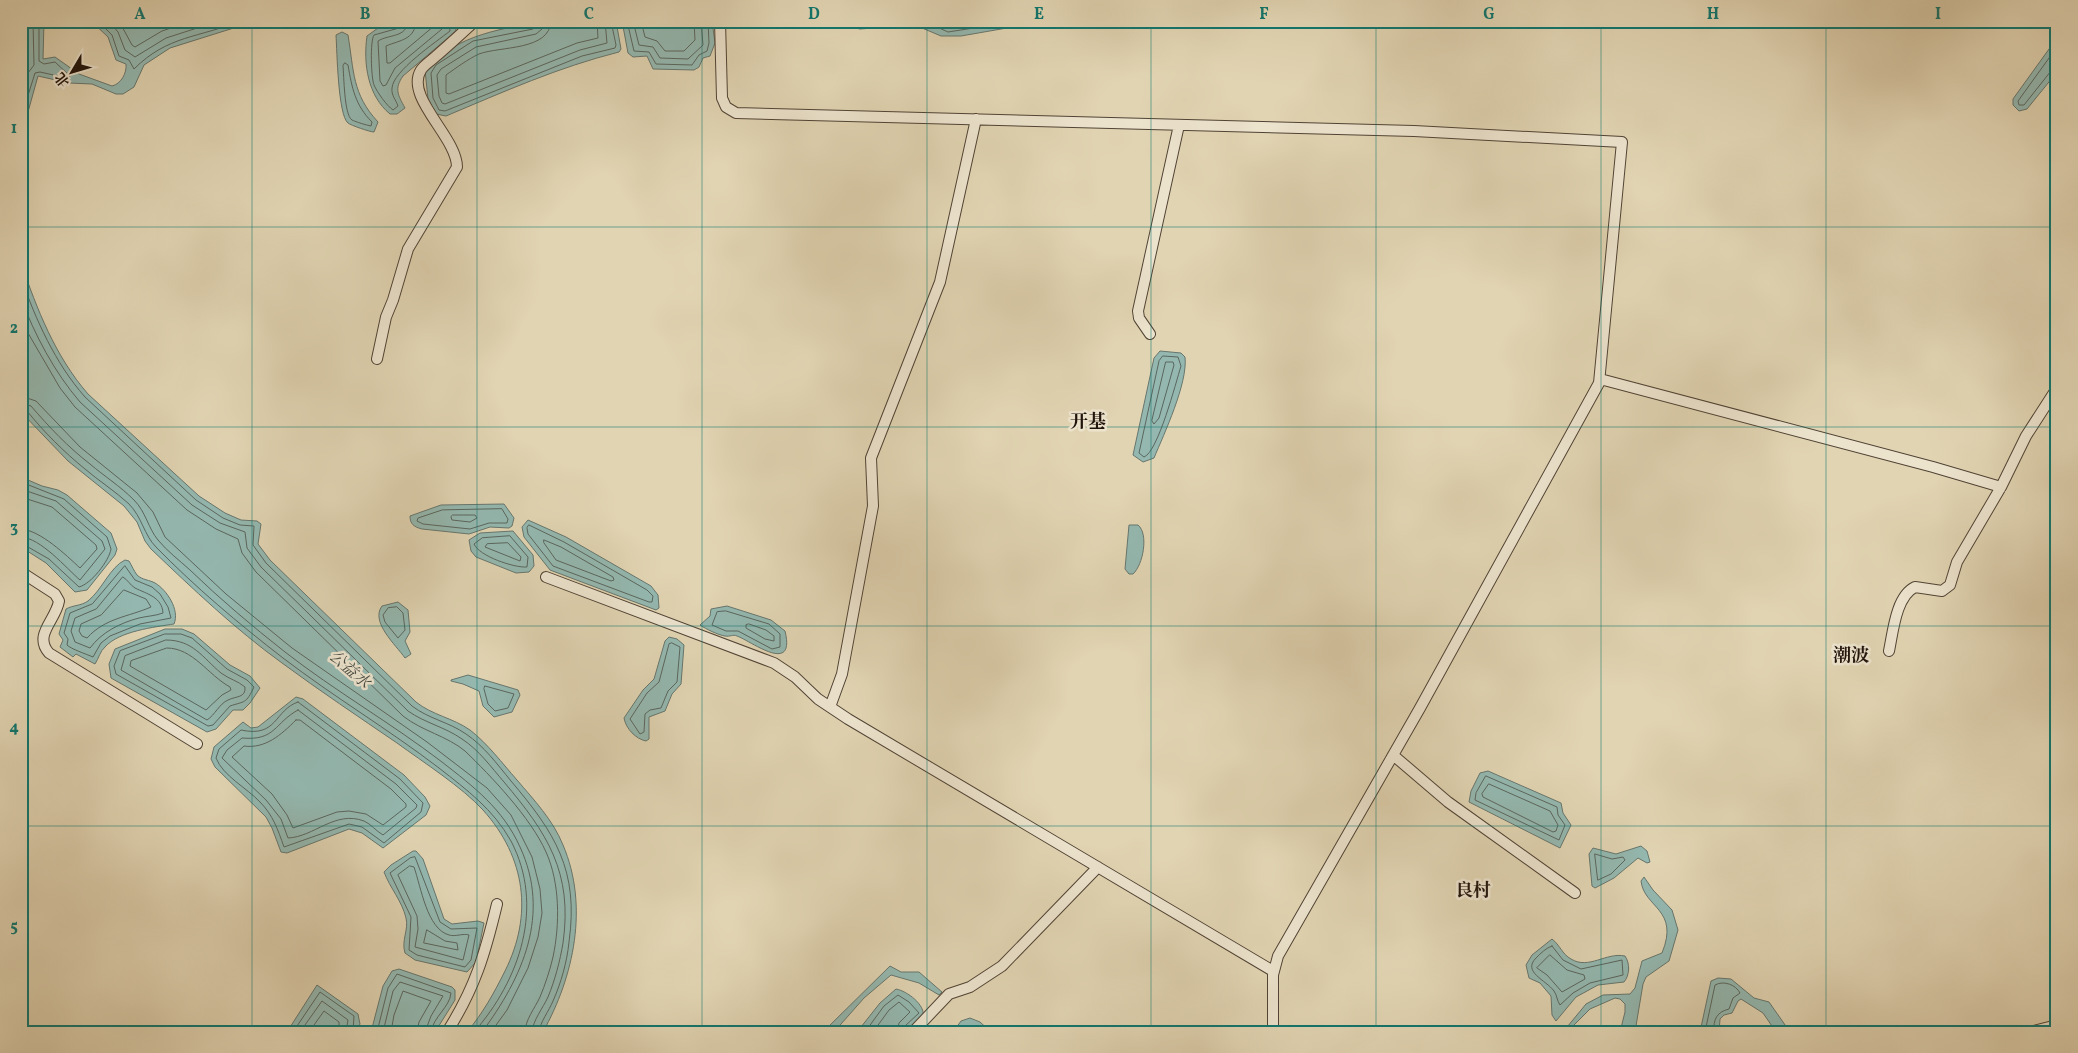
<svg xmlns="http://www.w3.org/2000/svg" width="2078" height="1053" font-family="Vollkorn,'Noto Serif SC',serif">
  <rect width="100%" height="100%" fill="#e1d4b2"/>
  <filter id="stains"><feTurbulence type="fractalNoise" baseFrequency=".004" numOctaves="4"/><feColorMatrix values="0 0 0 0 .2 0 0 0 0 .09 0 0 0 0 .02 0 0 0 .5 -.17"/></filter>
  <radialGradient id="worn" r=".72"><stop offset=".6" stop-color="#630" stop-opacity="0"/><stop offset="1" stop-color="#630" stop-opacity=".3"/></radialGradient>
  <path fill="#94b8b0" stroke="#66766e" d="M 21,21 L 44,21 L 43,59 L 55,57 L 79,74 L 112,86 C 121,84 127,73 126,64 L 116,60 L 108,37 L 91,21 L 256,21 L 170,48 L 144,65 L 134,87 L 123,94 L 116,94 L 92,84 L 69,83 L 38,76 L 21,137 Z
    M 407,21 L 450,21 L 455,24 L 456,31 L 403,76 C 394,89 398,95 405,108 L 397,114 L 390,114 C 368,96 363,64 367,36 L 378,28 Z
    M 549,21 L 616,21 L 621,49 L 619,52 C 559,67 503,92 446,116 L 436,114 L 428,99 L 425,70 C 457,34 503,28 549,21 Z
    M 622,21 L 712,21 L 715,43 L 710,56 L 703,58 L 699,67 L 694,70 L 653,69 L 647,56 L 633,57 L 628,53 Z
    M 840,21 L 1047,21 L 961,36 L 941,36 L 915,25 L 860,29 L 851,27 Z
    M 342,32 L 348,35 C 354,71 352,94 378,122 L 374,132 C 370,132 350,125 348,123 C 338,115 337,51 336,35 Z
    M 2057,38 L 2057,72 L 2027,109 L 2019,111 L 2013,105 L 2013,99 Z
    M 21,263 C 37,309 55,356 88,394 L 199,496 L 225,513 L 241,520 L 257,521 L 261,524 L 258,544 L 270,560 L 416,702 C 432,715 453,718 470,730 C 488,744 502,763 517,780 C 534,800 553,820 563,845 C 589,906 574,976 543,1032 L 467,1032 C 483,1013 494,993 505,971 C 533,915 526,858 483,810 C 462,787 423,762 397,743 C 359,717 320,691 282,663 C 235,629 193,589 151,549 L 145,541 L 137,522 L 124,506 L 68,461 L 21,412 Z
    M 1160,351 L 1181,353 L 1185,357 C 1188,383 1164,434 1154,458 L 1143,462 L 1133,455 L 1154,358 Z
    M 21,477 L 42,486 L 58,490 L 67,495 L 111,533 L 117,549 L 115,555 L 87,590 L 75,592 L 46,563 L 21,547 Z
    M 504,504 L 514,518 L 512,526 L 509,528 L 490,527 L 469,534 L 422,529 C 414,527 410,524 410,516 L 441,505 Z
    M 528,520 L 566,537 L 651,586 L 658,595 L 659,608 L 656,610 L 550,570 L 524,537 L 522,527 Z
    M 1129,525 L 1138,525 C 1149,534 1143,565 1133,574 L 1129,574 L 1125,569 Z
    M 513,531 L 533,555 L 534,566 L 529,572 L 516,573 L 476,557 L 471,551 L 469,540 L 480,533 Z
    M 125,560 L 129,561 C 132,566 134,571 137,575 C 142,580 150,580 155,583 C 167,590 180,610 174,624 C 155,627 119,631 105,647 C 100,651 99,658 95,664 L 76,654 L 73,657 L 60,647 L 63,640 L 59,634 L 66,609 C 73,605 81,606 88,601 C 102,590 110,567 125,560 Z
    M 398,602 L 408,610 L 410,632 L 405,641 L 411,654 L 405,658 C 396,645 370,622 382,606 Z
    M 727,606 L 771,620 L 785,631 C 796,676 751,641 737,636 C 733,634 730,637 725,636 C 718,635 706,629 700,625 L 710,616 L 711,609 Z
    M 165,629 L 182,629 L 194,634 L 230,665 L 250,676 L 260,688 L 250,703 L 243,710 L 233,710 L 216,729 L 207,732 L 111,678 L 109,664 L 115,649 Z
    M 669,637 L 677,639 L 684,645 L 681,684 L 672,694 L 665,711 L 649,717 L 649,739 L 646,741 C 636,739 626,729 624,718 L 643,690 L 654,679 L 665,641 Z
    M 468,675 L 518,690 L 520,695 L 512,712 L 494,717 L 483,706 L 479,691 L 463,684 L 451,681 L 451,680 Z
    M 296,697 L 303,699 L 404,775 L 425,797 L 430,806 L 426,815 L 383,848 L 362,833 L 349,829 L 287,853 L 281,852 L 272,828 L 266,817 L 215,767 L 211,759 L 214,747 L 243,722 L 251,728 L 258,727 Z
    M 1488,771 L 1561,803 L 1563,813 L 1571,825 L 1560,848 L 1469,802 L 1471,791 L 1480,773 Z
    M 1641,846 L 1647,851 L 1650,862 L 1647,863 L 1638,858 L 1614,878 L 1595,888 L 1592,886 L 1589,854 L 1593,848 L 1616,854 Z
    M 413,851 L 416,851 L 423,859 L 444,919 L 452,924 L 478,921 L 484,923 L 476,962 L 467,972 L 415,960 L 405,953 C 401,940 409,930 406,918 C 402,901 390,888 384,872 L 391,865 Z
    M 1644,877 L 1653,890 L 1672,910 L 1678,930 L 1669,961 L 1646,977 L 1643,984 L 1635,1032 L 1620,1032 L 1625,1012 L 1625,1004 L 1620,999 L 1615,998 L 1590,1009 L 1567,1032 L 1563,1032 L 1586,1004 L 1603,995 L 1630,994 L 1635,988 L 1642,961 L 1662,953 C 1680,909 1644,908 1641,881 Z
    M 1552,939 C 1560,945 1562,954 1571,959 C 1589,970 1606,952 1625,956 C 1630,963 1630,975 1624,982 L 1598,985 L 1576,997 L 1556,1021 L 1552,1015 L 1551,996 L 1540,983 L 1529,978 L 1526,965 L 1532,955 Z
    M 890,966 L 901,972 L 919,972 L 942,992 L 939,995 L 919,983 L 891,975 L 864,998 L 834,1032 L 823,1032 Z
    M 399,969 L 452,987 L 455,990 L 455,1000 L 435,1032 L 371,1032 L 383,986 L 392,971 Z
    M 1718,978 L 1731,979 L 1754,998 L 1769,1002 L 1790,1032 L 1776,1032 L 1763,1013 L 1741,999 L 1738,1001 L 1732,1013 L 1724,1015 L 1720,1019 L 1719,1032 L 1700,1032 L 1711,981 Z
    M 317,985 L 358,1014 L 360,1024 L 356,1032 L 287,1032 Z
    M 896,989 C 907,991 926,1005 923,1017 L 906,1032 L 857,1032 L 880,1003 Z
    M 970,1018 L 980,1022 L 991,1032 L 953,1032 L 961,1021 Z"/>
  <g fill="none" stroke-linecap="round" stroke-linejoin="round">
    <path stroke="#5a665e" stroke-width="1" d="M 98,21 L 112,35 L 119,56 L 129,60 L 134,69 C 168,35 199,38 240,21
      M 109,21 L 118,32 L 125,50 L 135,57 L 166,38 L 219,21
      M 119,21 L 132,45 L 135,47 L 162,31 L 192,21
      M 402,21 L 399,28 L 374,35 C 370,41 371,77 374,85 C 377,92 387,106 393,110 L 398,106 C 396,100 391,95 392,88 C 393,71 436,42 450,31 L 449,21
      M 408,21 C 407,38 389,34 378,41 L 380,81 L 383,86 L 386,85 L 395,68 L 442,29 L 442,21
      M 416,21 C 415,40 400,40 386,46 L 387,63 L 390,63 L 434,26 L 435,21
      M 537,21 L 533,29 L 473,41 L 436,65 L 431,73 L 433,98 L 439,110 L 445,111 L 582,56 L 615,48 L 616,45 L 611,21
      M 543,21 L 542,29 L 536,34 L 476,47 L 441,69 L 437,75 L 439,96 L 442,103 L 445,104 L 580,50 L 607,43 L 605,21
      M 551,21 C 550,51 500,46 479,54 C 468,59 456,68 446,75 L 446,93 L 449,94 L 577,43 L 598,38 L 597,21
      M 627,21 L 634,51 L 649,52 L 656,64 L 692,65 L 699,55 L 707,51 L 709,43 L 708,21
      M 633,21 L 639,45 L 653,47 L 660,58 L 688,59 L 703,45 L 701,21
      M 641,21 L 645,37 L 657,41 L 665,51 L 684,51 L 695,40 L 694,21
      M 849,21 L 861,24 L 900,21
      M 924,21 L 948,32 L 1018,21
      M 2057,47 L 2018,101 L 2019,105 L 2024,105 L 2051,71 L 2057,70
      M 345,63 L 348,65 C 352,88 355,105 372,122 L 371,126 C 366,125 356,122 352,120 C 344,115 344,75 343,66 Z
      M 21,95 L 28,73 L 34,65 L 33,21
      M 21,118 L 35,73 L 40,72 L 67,78 L 70,76 L 55,62 L 44,64 L 39,61 L 39,21
      M 21,278 C 36,320 55,363 85,397 L 196,500 L 223,518 L 240,525 L 254,526 L 253,545 L 266,563 L 412,706 C 429,719 449,722 466,734 C 484,746 497,764 511,781 C 555,833 579,870 569,942 C 567,962 561,983 553,1001 C 549,1011 540,1022 539,1032
      M 21,298 C 34,334 55,373 80,402 L 192,505 L 220,523 L 245,532 L 247,548 L 261,567 L 408,711 C 425,723 445,727 462,739 C 479,750 491,767 504,782 C 547,833 573,872 563,943 C 560,961 555,980 548,997 C 543,1008 533,1020 532,1032
      M 21,321 L 60,388 L 75,407 L 187,510 L 216,529 L 238,539 L 242,553 L 256,572 L 403,716 C 422,731 447,736 465,751 C 491,776 531,818 546,852 C 560,883 560,924 553,957 C 550,970 545,985 540,997 C 535,1008 525,1020 525,1032
      M 1163,356 L 1178,357 L 1181,366 C 1176,382 1158,452 1144,457 L 1139,453 L 1159,361 Z
      M 1166,362 L 1173,362 L 1174,365 L 1159,418 L 1154,424 L 1152,421 Z
      M 21,396 L 36,401 L 80,447 L 137,493 L 153,512 L 165,537 L 226,594 L 292,648 L 427,742 L 487,788 L 511,815 L 532,857 L 540,889 L 542,913 L 538,937 L 528,968 L 507,1010 L 491,1032
      M 21,403 L 31,406 C 49,427 68,447 90,464 C 104,476 120,486 134,500 C 146,512 148,528 158,540 C 167,551 179,560 190,570 C 220,599 252,626 285,652 C 335,691 391,723 442,762 C 474,787 503,809 520,847 C 551,914 523,977 482,1032
      M 21,410 L 27,411 C 44,432 64,452 85,469 C 99,481 115,491 129,504 C 142,517 144,535 156,547 C 195,587 239,624 283,658 C 334,697 388,729 439,768 C 467,790 493,809 511,841 C 545,906 520,980 474,1032
      M 21,482 L 64,499 L 107,537 L 111,549 C 109,561 91,584 79,587 L 49,559 L 21,543
      M 21,489 L 56,501 L 102,541 L 105,549 L 80,580 C 66,568 41,538 21,537
      M 21,497 L 52,507 L 96,545 L 97,549 L 80,568 C 66,555 40,530 21,529
      M 502,509 L 508,519 L 507,523 L 489,523 L 470,529 L 423,524 L 417,521 L 418,518 L 442,510 Z
      M 453,515 L 475,515 L 477,518 L 470,522 L 452,520 L 451,517 Z
      M 529,525 L 564,542 L 647,590 L 653,596 L 652,602 L 649,602 L 553,566 L 528,534 L 527,528 Z
      M 510,536 L 528,557 L 527,567 C 514,568 479,556 474,544 L 482,538 Z
      M 544,540 L 561,547 L 613,577 L 614,580 L 611,581 L 556,560 L 544,543 Z
      M 508,543 L 521,557 L 520,561 L 485,547 L 487,544 Z
      M 125,566 L 135,580 L 152,587 L 160,594 L 168,607 L 171,618 L 140,624 L 110,636 L 101,643 L 93,657 C 86,654 71,649 67,645 L 68,639 L 64,633 L 70,613 L 92,604 Z
      M 123,577 C 128,580 130,585 135,588 C 147,594 162,597 163,613 C 155,616 147,616 139,618 C 120,623 102,632 90,648 L 75,642 L 71,631 L 75,618 L 96,609 Z
      M 124,590 L 146,599 L 151,607 C 128,617 105,618 87,638 L 82,636 L 79,631 L 81,624 L 101,615 Z
      M 397,607 L 403,613 L 405,630 L 398,638 L 385,622 L 383,615 L 388,608 Z
      M 726,611 L 769,624 L 780,634 L 780,647 L 772,649 L 738,631 L 726,631 L 712,625 L 717,612 Z
      M 749,624 L 766,630 L 774,636 L 774,641 L 765,639 L 746,628 L 746,625 Z
      M 165,634 L 181,634 L 192,638 L 227,669 L 247,680 L 254,687 C 246,704 245,701 230,706 L 213,725 L 208,726 L 116,674 L 114,666 L 120,651 Z
      M 166,640 C 193,640 202,657 221,673 C 229,679 238,681 245,687 C 246,698 236,696 228,700 C 219,704 215,715 207,720 L 121,670 L 125,656 Z
      M 672,643 L 680,647 L 677,682 L 668,691 L 661,708 L 650,710 L 645,714 L 644,732 L 640,734 L 630,719 L 647,693 L 659,682 L 669,644 Z
      M 167,648 C 193,648 208,675 230,687 L 231,690 L 222,695 L 206,710 L 130,666 L 131,661 Z
      M 485,686 L 514,694 L 508,708 L 495,711 L 488,704 L 484,689 Z
      M 298,702 L 400,779 L 423,803 L 421,812 L 384,843 L 362,827 L 349,824 L 284,847 C 278,830 273,815 260,802 C 247,788 223,776 216,758 L 219,749 L 241,730 C 278,738 274,710 298,702 Z
      M 298,710 L 396,784 L 417,805 L 416,808 L 383,835 C 376,831 371,824 364,821 C 335,810 314,837 288,838 L 281,819 L 266,800 L 222,758 L 227,750 L 242,738 C 276,741 274,723 298,710 Z
      M 296,720 L 300,720 L 391,789 L 406,804 L 406,807 L 383,825 L 366,814 L 349,811 L 337,812 L 293,828 L 287,815 L 272,794 L 232,757 L 244,746 C 265,749 281,735 296,720 Z
      M 1486,776 L 1557,807 L 1558,815 L 1565,825 L 1559,840 L 1475,800 L 1476,793 Z
      M 1489,784 L 1550,811 L 1558,825 L 1556,831 L 1553,832 L 1483,797 L 1482,794 Z
      M 1595,854 L 1612,859 L 1623,857 L 1625,860 L 1611,874 L 1598,880 Z
      M 415,857 L 440,922 L 451,929 L 477,928 L 471,960 L 465,967 L 417,955 L 409,950 L 411,917 L 390,873 L 410,858 Z
      M 410,866 L 414,867 C 421,887 427,929 449,935 C 456,937 463,933 469,935 L 463,960 L 415,947 L 418,929 L 417,916 L 398,875 Z
      M 427,930 L 445,941 L 457,943 L 458,950 L 424,943 Z
      M 1552,946 L 1563,960 L 1581,969 L 1622,960 L 1623,975 L 1590,983 L 1573,993 L 1560,1005 C 1557,1001 1557,995 1554,991 C 1546,980 1522,972 1536,958 C 1541,953 1546,948 1552,946 Z
      M 1550,955 L 1567,970 L 1584,975 L 1585,979 L 1562,992 L 1547,975 L 1537,968 Z
      M 293,1032 L 320,992 L 354,1016 L 353,1032
      M 300,1032 L 322,1001 L 348,1020 L 346,1032
      M 309,1032 L 324,1011 L 339,1022 L 339,1032
      M 377,1032 L 388,988 L 397,974 L 451,993 C 450,1007 433,1017 431,1032
      M 383,1032 L 393,991 L 400,982 L 443,996 L 431,1016 L 425,1032
      M 391,1032 L 394,1015 L 403,991 L 431,1001 L 419,1022 L 417,1032
      M 865,1032 L 884,1006 L 898,995 L 909,1002 L 919,1013 L 905,1026 L 903,1032
      M 873,1032 L 889,1010 L 899,1002 L 910,1012 L 899,1023 L 897,1032
      M 1705,1032 L 1715,985 C 1724,980 1736,985 1740,993 L 1733,998 L 1729,1009 C 1717,1012 1713,1019 1714,1032"/>
    <g stroke="#504335" stroke-width="12">
      <path id="street" d="M 720,21 L 722,98 L 726,107 L 736,113 L 1414,131 L 1622,142 L 1599,383 L 1420,708 L 1278,956 L 1273,975 L 1273,1032
        M 1150,334 L 1139,318 L 1138,311 L 1179,125
        M 377,359 L 386,317 L 393,300 L 408,249 L 457,167 C 457,137 404,97 421,70 C 424,65 431,61 435,57 C 449,45 462,33 475,21
        M 1600,379 L 1933,467 L 2001,487
        M 21,572 L 55,594 L 59,601 C 56,620 33,635 49,653 L 197,744
        M 546,577 L 774,663 L 795,677 L 818,699 L 848,719 L 1273,971
        M 1889,651 C 1893,632 1896,596 1915,587 L 1942,591 L 1950,585 L 1957,562 L 2001,487 L 2026,436 L 2057,388
        M 830,707 L 842,674 L 873,506 L 871,458 L 940,282 L 976,119
        M 1393,755 L 1448,802 L 1575,893
        M 447,1032 C 475,988 485,954 497,904
        M 913,1032 L 949,994 L 970,987 L 1002,966 L 1098,867
        M 2030,1032 L 2057,1025"/>
    </g>
    <use href="#street" stroke="#ece3cd" stroke-width="10"/>
  </g>
  <path fill="none" stroke="#0f766e" stroke-width="1" stroke-opacity="0.55" d="M 252,21 L 252,1032M 477,21 L 477,1032M 702,21 L 702,1032M 927,21 L 927,1032M 1151,21 L 1151,1032M 1376,21 L 1376,1032M 1601,21 L 1601,1032M 1826,21 L 1826,1032M 21,227 L 2057,227M 21,427 L 2057,427M 21,626 L 2057,626M 21,826 L 2057,826"/>
  <g text-anchor="middle" dominant-baseline="central" stroke-width="5" stroke-linejoin="round" paint-order="stroke">
    <g font-size="16" font-style="italic" fill="#494d45" stroke="#ece3cd">
      <text transform="translate(349 670) rotate(41)">公益水</text>
    </g>
    <g font-size="18" font-weight="bold" fill="#20130b" stroke="#ece3cd">
      <text x="1088" y="422">开基</text>
      <text x="1851" y="656">潮波</text>
      <text x="1473" y="891">良村</text>
    </g>
  </g>
  <rect width="2078" height="1053" fill="none" stroke="#e1d4b2" stroke-width="55"/>
  <g transform="translate(72 72) rotate(232)" stroke="#ece3cd" stroke-width="4" paint-order="stroke">
  <path d="M0-4L9 19L0 12L-9 19Z" fill="#20130b"/>
  <text y="-8" font-size="14" font-weight="bold" text-anchor="middle" fill="#20130b">北</text>
  </g>
  <rect x="28" y="28" width="2022" height="998" fill="none" stroke="#0f766e" stroke-width="2"/>
  <g font-size="16" text-anchor="middle" font-weight="bold" fill="#0f766e">
    <text x="140" y="19">A</text>
    <text x="365" y="19">B</text>
    <text x="589" y="19">C</text>
    <text x="814" y="19">D</text>
    <text x="1039" y="19">E</text>
    <text x="1264" y="19">F</text>
    <text x="1489" y="19">G</text>
    <text x="1713" y="19">H</text>
    <text x="1938" y="19">I</text>
    <text x="14" y="133">1</text>
    <text x="14" y="333">2</text>
    <text x="14" y="532">3</text>
    <text x="14" y="732">4</text>
    <text x="14" y="931">5</text>
  </g>
  <rect width="100%" height="100%" filter="url(#stains)"/>
  <rect width="100%" height="100%" fill="url(#worn)"/>
</svg>
